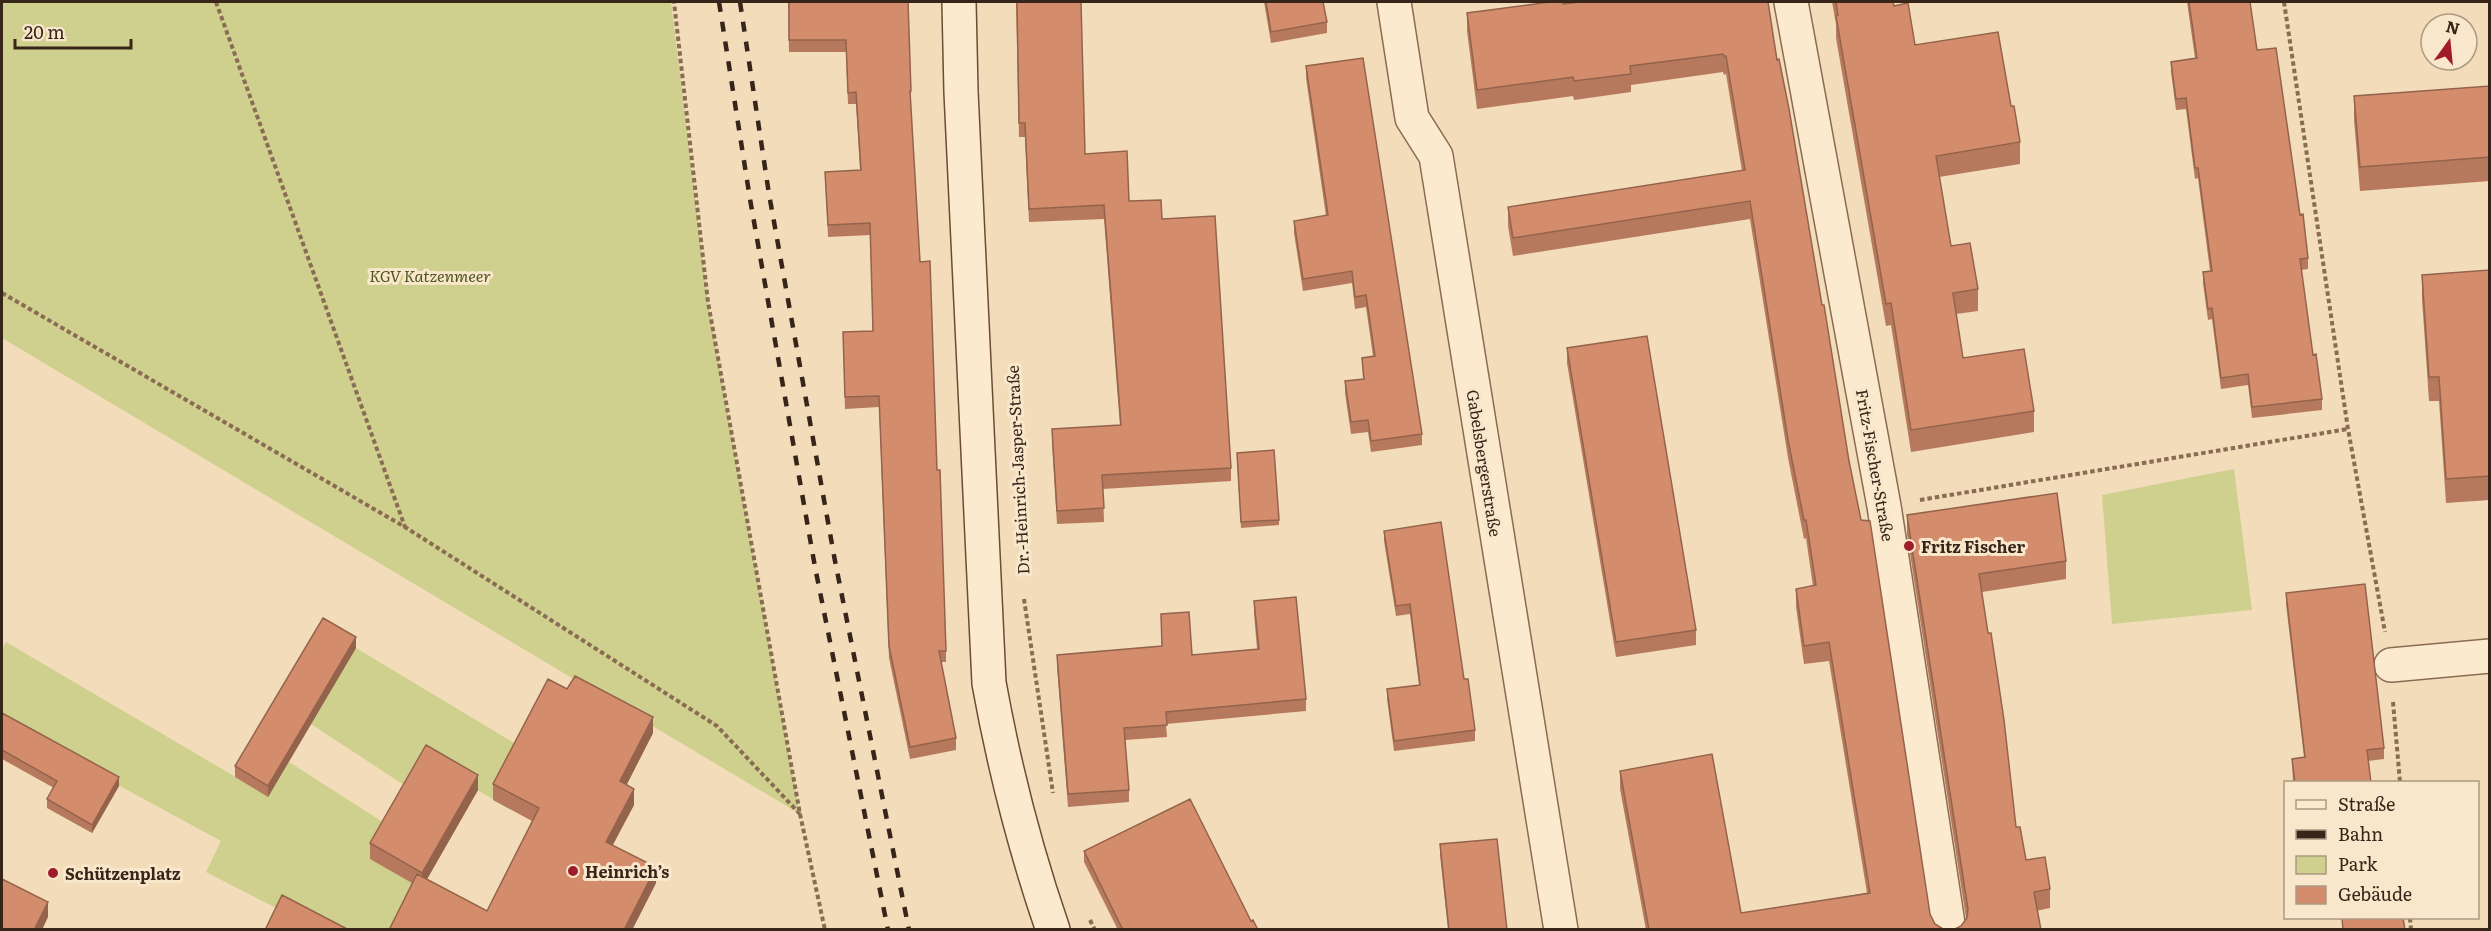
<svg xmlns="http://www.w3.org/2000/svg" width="2491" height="931" font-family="Literata,serif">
  <rect width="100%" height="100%" fill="#f2dcba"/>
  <path fill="#cfd08e" d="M 2,2 L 671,2 L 708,302 L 800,814 L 2,338 Z
    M 2234,469 L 2252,610 L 2112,624 L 2102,495 Z
    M 6,642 L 268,796 L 289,762 L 389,826 L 422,888 L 453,929 L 317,929 L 206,872 L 221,841 L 2,722 L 2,650 Z
    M 356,648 L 539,758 L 513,811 L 426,760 L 410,789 L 311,724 Z"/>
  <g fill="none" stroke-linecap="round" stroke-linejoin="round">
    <g stroke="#8a6b53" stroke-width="36">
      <path id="street" d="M 1394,2 L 1412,118 L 1436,156 L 1561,930
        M 1791,2 L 1884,506 L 1949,930
        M 2391,665 L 2490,656"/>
    </g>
    <g stroke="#6c4c37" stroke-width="36">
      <path id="secondary" d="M 959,2 L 961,92 L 989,683 C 1004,766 1025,849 1053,930"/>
    </g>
    <path stroke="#8a6b53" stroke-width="4" stroke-dasharray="4.5 3" stroke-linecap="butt" d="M 216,2 L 405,527
      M 2284,2 L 2348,429 L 2385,632
      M 2,293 L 405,527 L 717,726 L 800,814 L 708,302 L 674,2
      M 1920,500 L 2348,429
      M 1024,599 L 1053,793
      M 2393,702 L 2400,782
      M 800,814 L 825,930
      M 2410,918 L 2411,930
      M 1090,920 L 1095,930"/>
    <use href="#street" stroke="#fceace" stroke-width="33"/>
    <use href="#secondary" stroke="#fceace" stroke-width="33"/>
    <path stroke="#38251a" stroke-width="4.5" stroke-dasharray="10 10" stroke-linecap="butt" d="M 719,2 L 750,199 L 815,567 L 888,930
      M 740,2 L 769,194 L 835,561 L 909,930"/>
  </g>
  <path fill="#b6795d" d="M 788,2 L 908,2 L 911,91 L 911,102 L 910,102 L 920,262 L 937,470 L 946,651 L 946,662 L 941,662 L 956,738 L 956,750 L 910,759 L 889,658 L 879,407 L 845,409 L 843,332 L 873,331 L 870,235 L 828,237 L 825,172 L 860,170 L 856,104 L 848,104 L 846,52 L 789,52 Z
    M 1016,2 L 1085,154 L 1129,201 L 1162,219 L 1231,468 L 1231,481 L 1103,489 L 1104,522 L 1057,524 L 1052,443 L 1052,429 L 1120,426 L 1104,219 L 1029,222 L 1025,137 L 1019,137 Z
    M 1264,2 L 1323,2 L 1327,22 L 1327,33 L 1271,43 Z
    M 1832,2 L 1893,2 L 1894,6 L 1915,45 L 2011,106 L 2020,142 L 2020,164 L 1939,177 L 1951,246 L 1978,289 L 1978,311 L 1956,314 L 1963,358 L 2034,411 L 2034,432 L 1911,452 L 1891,325 L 1886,326 L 1836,38 L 1836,24 Z
    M 2187,2 L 2250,2 L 2257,50 L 2300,215 L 2308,258 L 2308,269 L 2301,270 L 2313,355 L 2322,399 L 2322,410 L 2252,418 L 2248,385 L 2221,389 L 2212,319 L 2208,320 L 2203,283 L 2203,272 L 2210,271 L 2198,178 L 2195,179 L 2186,109 L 2176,110 L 2171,72 L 2171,62 L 2195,58 Z
    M 1563,4 L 1777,60 L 1930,914 L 1935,924 L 1943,929 L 1948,930 L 1646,930 L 1620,789 L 1620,771 L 1741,913 L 1867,893 L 1829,661 L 1804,664 L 1796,607 L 1796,589 L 1813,586 L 1806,538 L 1804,539 L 1788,458 L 1750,219 L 1513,256 L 1508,226 L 1508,207 L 1742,171 L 1726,74 L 1724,75 L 1723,72 L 1631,85 L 1631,92 L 1574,100 L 1573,96 L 1477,109 L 1467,31 L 1467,13 Z
    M 1306,66 L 1422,434 L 1422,445 L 1371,452 L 1368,432 L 1351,434 L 1345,393 L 1345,381 L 1363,379 L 1362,358 L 1373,356 L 1366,307 L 1355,309 L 1352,283 L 1303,291 L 1294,233 L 1294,221 L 1326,216 L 1306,78 Z
    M 2490,86 L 2490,181 L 2360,191 L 2354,120 L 2354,96 Z
    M 2490,270 L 2490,500 L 2446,503 L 2439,401 L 2429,401 L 2422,299 L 2422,275 Z
    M 1567,348 L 1696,630 L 1696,645 L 1616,657 L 1567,363 Z
    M 1237,459 L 1279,520 L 1279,525 L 1241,528 Z
    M 1907,515 L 2066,561 L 2066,579 L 1982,592 L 2016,827 L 2026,860 L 2050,889 L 2050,908 L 1961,926 L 1966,918 L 1907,534 Z
    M 1384,531 L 1464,679 L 1475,730 L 1475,741 L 1394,751 L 1387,699 L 1387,689 L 1419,685 L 1410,614 L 1396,616 L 1384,541 Z
    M 2286,593 L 2384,748 L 2384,759 L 2368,761 L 2371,783 L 2293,783 L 2292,759 L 2304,757 L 2286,604 Z
    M 1254,601 L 1306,699 L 1306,711 L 1166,724 L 1167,737 L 1125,740 L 1129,790 L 1129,802 L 1068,807 L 1057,667 L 1057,655 L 1162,646 L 1161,614 L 1192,655 L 1257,649 L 1254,613 Z
    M 356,648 L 268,797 L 235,777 L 235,766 Z
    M 2,713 L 119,786 L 92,833 L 47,808 L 47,799 L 54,788 L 2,759 Z
    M 653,733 L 626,785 L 634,805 L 612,845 L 656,883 L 632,930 L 389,930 L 412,883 L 370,859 L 370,843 L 478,790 L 427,879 L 487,911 L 532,821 L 493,800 L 493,784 Z
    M 1440,844 L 1507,930 L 1448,930 L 1440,855 Z
    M 1084,851 L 1251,921 L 1258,930 L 1118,930 L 1084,862 Z"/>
  <path fill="#94634c" d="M 356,637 L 356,648 L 268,797 L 268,786 Z
    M 653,717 L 653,733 L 620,798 L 620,781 Z
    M 478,775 L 478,790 L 422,888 L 422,873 Z
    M 119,777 L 119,786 L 92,833 L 92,825 Z
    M 634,789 L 634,805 L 606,858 L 606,842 Z
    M 656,867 L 656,883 L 632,930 L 624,930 Z
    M 48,902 L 48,917 L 42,930 L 34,930 Z"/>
  <path fill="#d48d6c" stroke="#94634c" stroke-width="1.5" d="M 789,2 L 908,2 L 911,91 L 910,91 L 920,262 L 930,261 L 937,470 L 940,470 L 946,651 L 939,651 L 956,738 L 910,747 L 889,646 L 879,396 L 845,397 L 843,332 L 873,331 L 870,223 L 828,225 L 825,172 L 861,170 L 856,92 L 848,93 L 846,40 L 789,40 Z
    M 1017,2 L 1081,2 L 1085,154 L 1127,151 L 1129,201 L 1161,200 L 1162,219 L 1215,216 L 1231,468 L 1102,475 L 1104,508 L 1057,511 L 1052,429 L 1121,425 L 1104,205 L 1029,209 L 1025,123 L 1019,123 Z
    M 1266,2 L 1323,2 L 1327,22 L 1271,32 Z
    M 1550,2 L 1562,2 L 1563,4 L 1581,2 L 1768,2 L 1777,60 L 1779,59 L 1789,109 L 1822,305 L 1824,305 L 1849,461 L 1861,520 L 1870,521 L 1930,914 L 1935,924 L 1943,929 L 1948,930 L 1649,930 L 1620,771 L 1712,754 L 1741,913 L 1870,893 L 1829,642 L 1804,646 L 1796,589 L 1816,585 L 1806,520 L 1804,520 L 1788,440 L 1750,201 L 1513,238 L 1508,207 L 1745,170 L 1726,56 L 1724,56 L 1723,54 L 1630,66 L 1631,74 L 1574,81 L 1573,77 L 1477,90 L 1467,13 Z
    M 1836,2 L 1893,2 L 1894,6 L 1908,3 L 1915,45 L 1998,32 L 2011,106 L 2014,106 L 2020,142 L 1936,156 L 1951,246 L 1970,243 L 1978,289 L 1953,293 L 1963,358 L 2024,349 L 2034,411 L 1911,430 L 1891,303 L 1886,304 L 1836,16 L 1838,15 Z
    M 2189,2 L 2250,2 L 2257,50 L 2276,48 L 2300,215 L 2303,214 L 2308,258 L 2300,259 L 2313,355 L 2316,354 L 2322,399 L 2252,407 L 2248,374 L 2221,378 L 2212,308 L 2208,309 L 2203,272 L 2212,271 L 2198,168 L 2195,168 L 2186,98 L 2176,99 L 2171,62 L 2197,58 Z
    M 1363,58 L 1422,434 L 1371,441 L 1368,420 L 1351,422 L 1345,381 L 1364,379 L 1362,358 L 1375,356 L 1366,295 L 1355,297 L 1352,271 L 1303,279 L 1294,221 L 1328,215 L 1306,66 Z
    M 2490,86 L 2490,157 L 2360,167 L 2354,96 Z
    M 2490,270 L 2490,476 L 2446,479 L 2439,377 L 2429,377 L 2422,275 Z
    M 1647,336 L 1696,630 L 1616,642 L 1567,348 Z
    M 1274,450 L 1279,520 L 1241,522 L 1237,453 Z
    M 2057,493 L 2066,561 L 1979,574 L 1988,633 L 1991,633 L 2004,720 L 2016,827 L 2020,827 L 2026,860 L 2045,857 L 2050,889 L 2034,892 L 2041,930 L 1953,930 L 1961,926 L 1967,918 L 1968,909 L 1907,515 Z
    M 1441,522 L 1464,679 L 1468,679 L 1475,730 L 1394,741 L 1387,689 L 1420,685 L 1410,604 L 1396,606 L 1384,531 Z
    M 2365,584 L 2384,748 L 2367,750 L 2371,783 L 2295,783 L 2292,759 L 2305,757 L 2286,593 Z
    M 1296,597 L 1306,699 L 1166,712 L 1167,725 L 1124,728 L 1129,790 L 1068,794 L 1057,655 L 1162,646 L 1161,614 L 1189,612 L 1192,655 L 1259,649 L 1254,601 Z
    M 323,618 L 356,637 L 268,786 L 235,766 Z
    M 575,676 L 653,717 L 620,781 L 634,789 L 606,842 L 656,867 L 624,930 L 389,930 L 417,874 L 487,911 L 539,808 L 493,784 L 548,679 L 567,689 Z
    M 2,713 L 119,777 L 92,825 L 47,799 L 57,781 L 2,750 Z
    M 426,745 L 478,775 L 422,873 L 370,843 Z
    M 1190,799 L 1251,921 L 1253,920 L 1258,930 L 1123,930 L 1084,851 Z
    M 1497,839 L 1507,930 L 1449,930 L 1440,844 Z
    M 2,879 L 48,902 L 34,930 L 2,930 Z
    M 282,895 L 349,930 L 265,930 Z
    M 2342,918 L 2403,918 L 2405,930 L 2343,930 Z"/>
  <g fill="#9f1d2b" stroke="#f9e7cb" stroke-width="2">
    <circle cx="1909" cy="546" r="6"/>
    <circle cx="573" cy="871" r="6"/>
    <circle cx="53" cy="873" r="6"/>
  </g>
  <g text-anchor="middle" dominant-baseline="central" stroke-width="6" stroke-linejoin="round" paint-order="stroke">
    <g font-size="16" font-style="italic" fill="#4e561e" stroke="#f9e7cb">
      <text x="430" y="275">KGV Katzenmeer</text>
    </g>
    <g font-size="16" fill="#38251a" stroke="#f9e7cb">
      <text transform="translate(1485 463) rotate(81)">Gabelsbergerstraße</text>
      <text transform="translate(1876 465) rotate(80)">Fritz-Fischer-Straße</text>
      <text transform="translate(1017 470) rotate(-93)">Dr.-Heinrich-Jasper-Straße</text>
    </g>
    <g font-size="16" font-weight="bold" fill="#38251a" stroke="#f9e7cb" text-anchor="start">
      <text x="1921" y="546">Fritz Fischer</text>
      <text x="585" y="871">Heinrich’s</text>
      <text x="65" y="873">Schützenplatz</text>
    </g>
  </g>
  <rect width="2491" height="931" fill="none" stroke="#38251a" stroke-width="6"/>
  <rect x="2284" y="781" width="195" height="138" fill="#f9e7cb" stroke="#ac9984" stroke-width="1.5"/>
  <rect x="2296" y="800" width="30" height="9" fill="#fceace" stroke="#ac9984" stroke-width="1.5"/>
  <text x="2338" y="811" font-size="18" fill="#38251a">Straße</text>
  <rect x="2296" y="830" width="30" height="9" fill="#38251a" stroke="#ac9984" stroke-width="1.5"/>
  <text x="2338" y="841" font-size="18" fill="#38251a">Bahn</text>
  <rect x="2296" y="856" width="30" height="18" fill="#cfd08e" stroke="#ac9984" stroke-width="1.5"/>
  <text x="2338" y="871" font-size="18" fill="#38251a">Park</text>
  <rect x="2296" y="886" width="30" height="18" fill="#d48d6c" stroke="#ac9984" stroke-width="1.5"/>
  <text x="2338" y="901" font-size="18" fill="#38251a">Gebäude</text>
  <g transform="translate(2449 42) rotate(15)"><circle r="28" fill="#f9e7cb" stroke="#ac9984" stroke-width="1.5"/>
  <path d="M0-4.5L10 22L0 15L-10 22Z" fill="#9f1d2b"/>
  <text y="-9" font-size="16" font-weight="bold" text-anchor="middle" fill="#38251a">N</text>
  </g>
  <path d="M15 39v9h116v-9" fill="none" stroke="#38251a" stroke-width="3"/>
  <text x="24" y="39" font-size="18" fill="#38251a" stroke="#f9e7cb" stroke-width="4.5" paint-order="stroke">20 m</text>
</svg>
